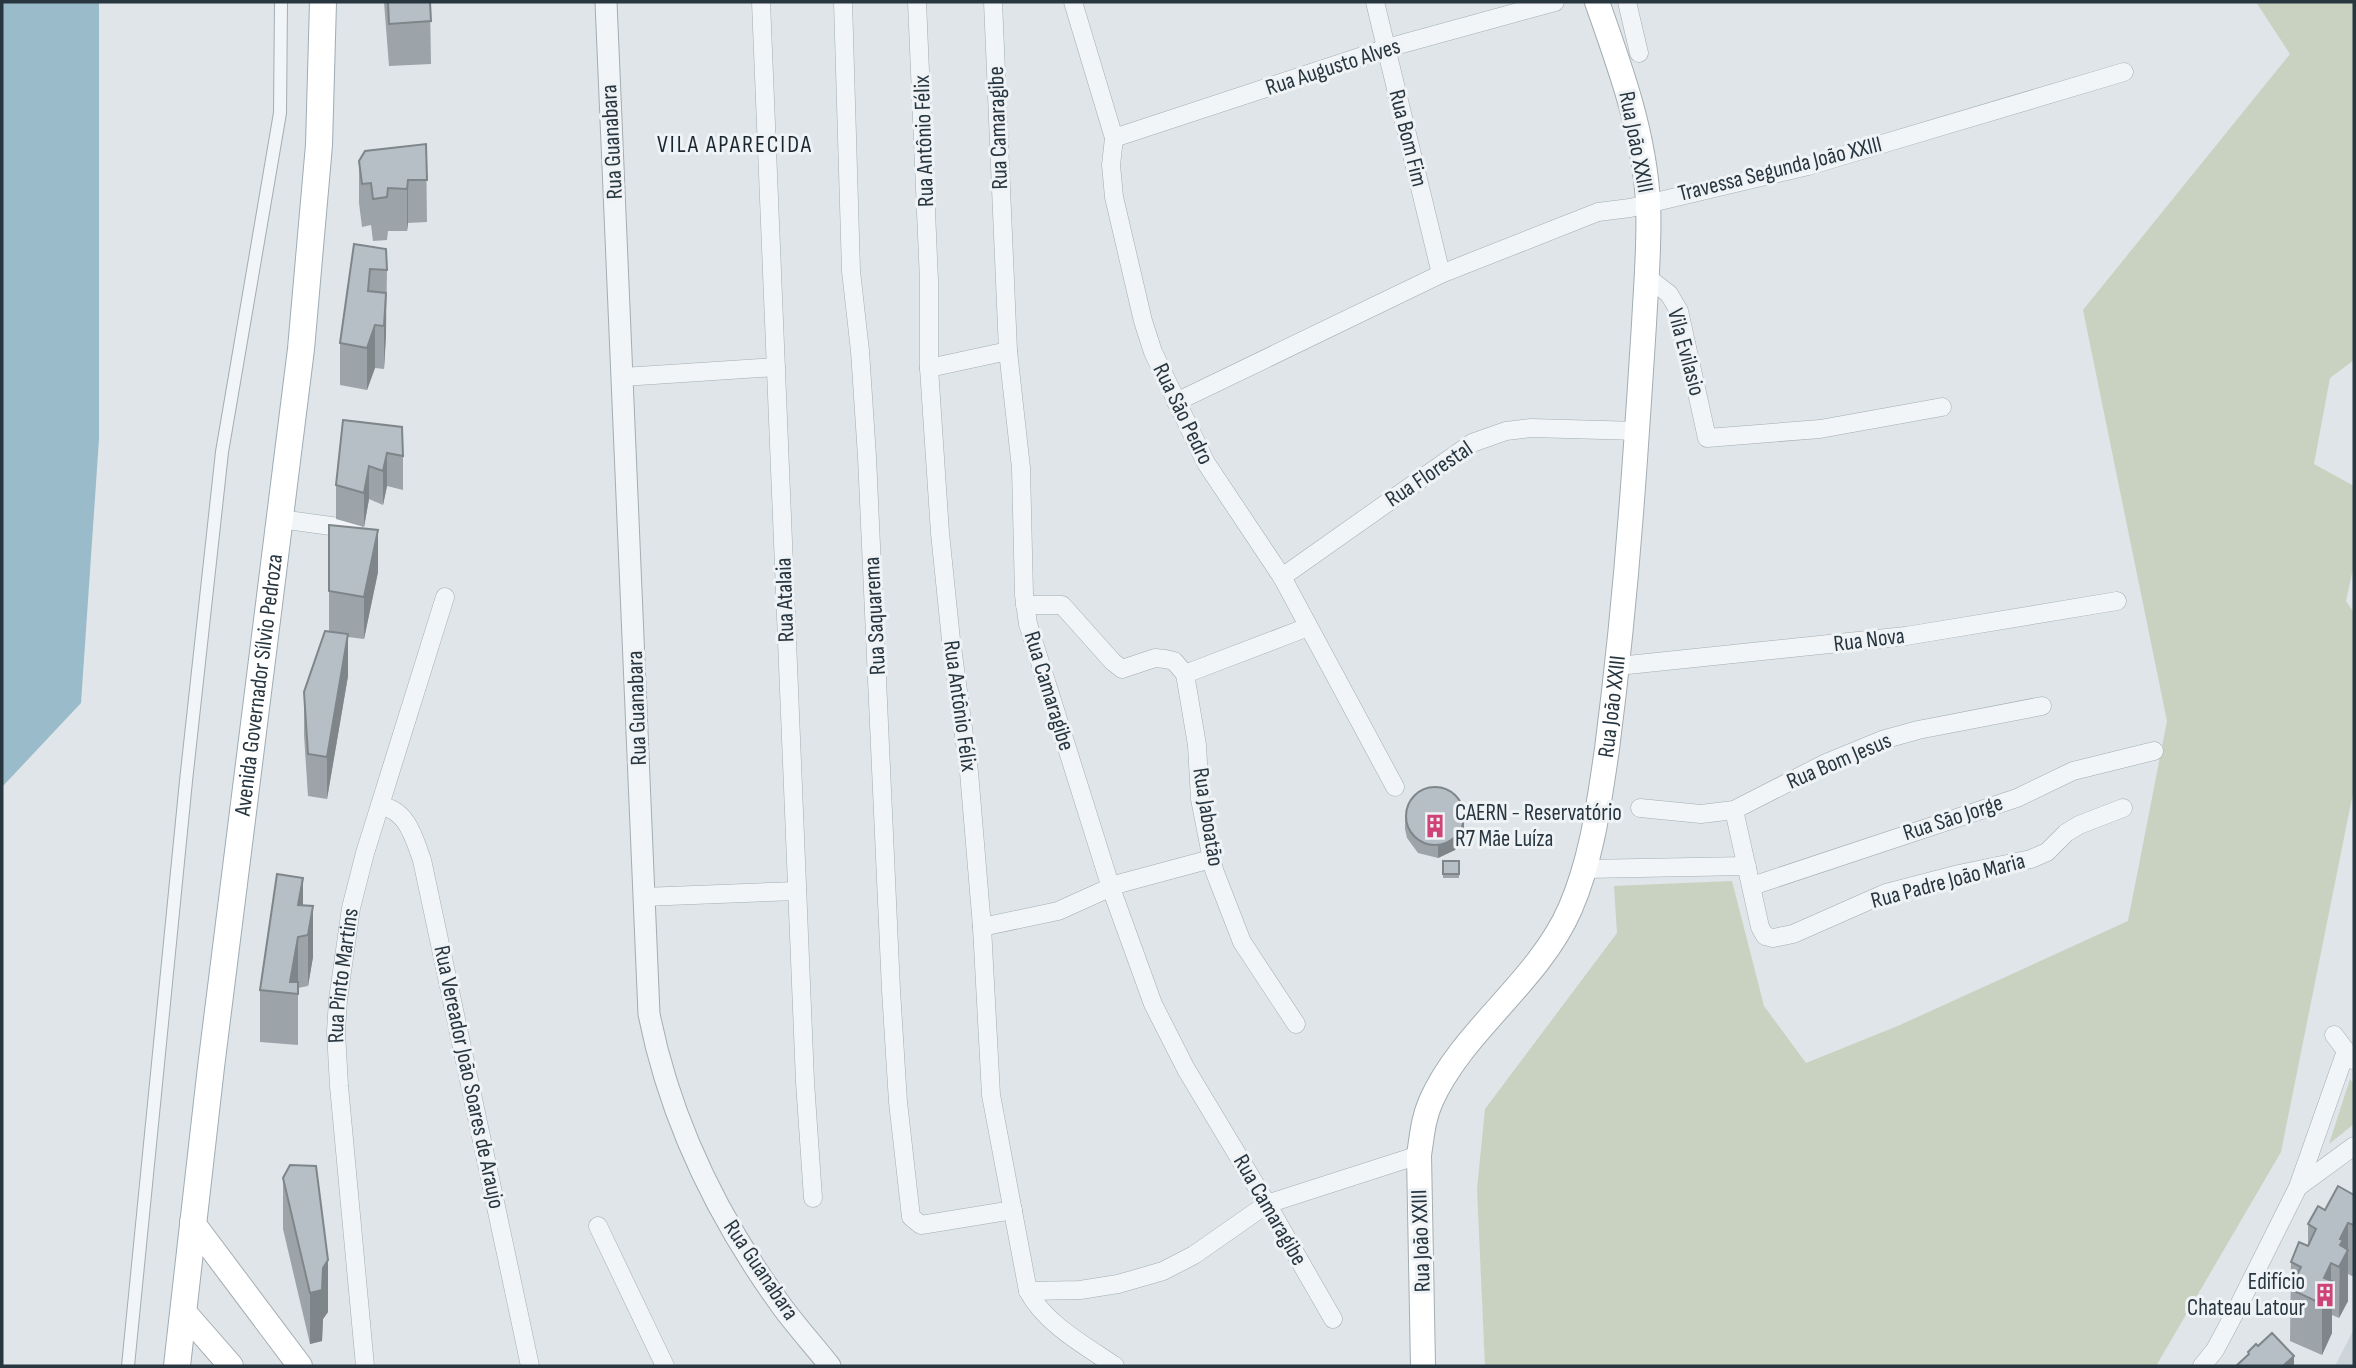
<svg xmlns="http://www.w3.org/2000/svg" width="2356" height="1368" font-family="'Sofia Sans Condensed',sans-serif">
  <rect width="100%" height="100%" fill="#dfe5e8"/>
  <path fill="#cdd5da" d="M 2354,1329 L 2354,1366 L 2335,1366 Z"/>
  <path fill="#c9d2c0" d="M 2256,2 L 2354,2 L 2354,360 L 2330,378 L 2314,464 L 2354,486 L 2354,564 L 2346,601 L 2354,613 L 2354,788 L 2281,1152 L 2156,1366 L 1485,1366 L 1477,1189 L 1485,1109 L 1617,933 L 1614,886 L 1732,881 L 1764,1006 L 1806,1063 L 1900,1025 L 2128,921 L 2167,721 L 2083,310 L 2290,54 Z
    M 2350,1079 L 2354,1084 L 2354,1124 L 2329,1144 Z"/>
  <path fill="#9abbc9" d="M 2,2 L 99,2 L 99,439 L 81,703 L 2,787 Z"/>
  <g fill="none" stroke-linecap="round" stroke-linejoin="round">
    <g stroke="#a4adb2" stroke-width="14">
      <path id="pedestrian" d="M 128,1366 L 186,781 L 222,452 L 280,113 L 281,2"/>
    </g>
    <g stroke="#a4adb2" stroke-width="19">
      <g id="minor">
        <path d="M 761,2 L 805,1082 L 813,1198"/>
        <path d="M 843,2 L 851,271 L 860,351 L 867,457 L 891,990 L 898,1102 L 911,1217 L 921,1225 L 1013,1210"/>
        <path d="M 917,2 L 929,281 L 929,368 L 940,533 L 951,640 L 969,772 L 982,927 L 991,1095 L 1028,1291 C 1045,1324 1086,1346 1115,1366"/>
        <path d="M 993,2 L 1008,351 L 1021,468 L 1024,595 L 1028,624 L 1111,888 L 1153,1004 L 1186,1069 L 1267,1204 L 1333,1319"/>
        <path d="M 1073,2 L 1114,138 L 1111,165 L 1114,197 L 1143,321 L 1153,352 L 1206,463 L 1282,577 L 1395,787"/>
        <path d="M 1375,2 L 1441,274"/>
        <path d="M 1627,2 L 1639,53"/>
        <path d="M 1114,138 L 1387,48 L 1555,2"/>
        <path d="M 1647,277 L 1669,294 L 1679,311 L 1707,438 L 1820,429 L 1942,407"/>
        <path d="M 929,368 L 1008,351"/>
        <path d="M 623,377 L 776,367"/>
        <path d="M 1176,402 L 1441,274 L 1598,212 L 1630,208 L 1808,166 L 2124,72"/>
        <path d="M 280,519 L 353,529"/>
        <path d="M 1282,577 L 1472,443 L 1506,431 L 1531,428 L 1638,431"/>
        <path d="M 1025,605 L 1062,605 L 1113,662 L 1122,669 L 1155,658 L 1165,659 L 1174,661 L 1185,674 L 1197,745 L 1200,799 L 1214,870 L 1242,942 L 1296,1024"/>
        <path d="M 1618,666 L 1906,636 L 2117,601"/>
        <path d="M 1185,674 L 1308,627"/>
        <path d="M 380,806 C 407,809 414,838 422,860 L 530,1366"/>
        <path d="M 1640,808 L 1701,814 L 1734,810 L 1826,763 L 1882,740 L 1918,730 L 2042,706"/>
        <path d="M 1734,810 L 1760,927 L 1765,936 L 1773,938 L 1793,934 L 1886,893 L 1959,874 L 2031,859 L 2047,852 L 2066,833 L 2079,825 L 2123,808"/>
        <path d="M 1585,869 L 1747,866"/>
        <path d="M 1752,886 L 2017,798 L 2073,771 L 2154,751"/>
        <path d="M 643,897 L 797,891"/>
        <path d="M 982,927 L 1058,911 L 1118,884 L 1211,859"/>
        <path d="M 2334,1035 L 2353,1060"/>
        <path d="M 2298,1187 L 2354,1146"/>
        <path d="M 598,1226 L 665,1366"/>
        <path d="M 1028,1291 L 1080,1290 L 1118,1284 L 1163,1271 L 1194,1255 L 1267,1204 L 1419,1155"/>
        <path id="s1" d="M 365,1366 L 339,1086 L 336,1032 L 338,1000 L 351,908 L 365,853 L 445,597"/>
        <path d="M 2202,1366 L 2215,1350 L 2239,1305 L 2298,1187 L 2346,1051"/>
      </g>
    </g>
    <g stroke="#a4adb2" stroke-width="23">
      <path id="tertiary" d="M 606,2 L 649,1014 C 670,1120 719,1220 783,1308 C 798,1328 815,1347 830,1366"/>
    </g>
    <g stroke="#a4adb2" stroke-width="26">
      <g id="secondary">
        <path d="M 192,1222 L 300,1366"/>
        <path d="M 183,1311 L 231,1366"/>
        <path id="s2" d="M 1423,1366 L 1419,1155 C 1422,1136 1423,1119 1431,1101 C 1462,1031 1538,982 1570,909 C 1592,859 1599,803 1607,749 C 1617,671 1625,592 1631,513 C 1636,450 1640,387 1644,324 C 1646,284 1650,242 1648,202 C 1644,132 1620,67 1597,2"/>
      </g>
    </g>
    <g stroke="#9facb4" stroke-width="28">
      <g id="primary">
        <path id="s3" d="M 177,1366 L 211,1067 L 301,349 L 319,145 L 323,2"/>
      </g>
    </g>
    <use href="#pedestrian" stroke="#f2f5f7" stroke-width="12"/>
    <use href="#minor" stroke="#f2f5f7" stroke-width="18"/>
    <use href="#tertiary" stroke="#f2f5f7" stroke-width="21"/>
    <use href="#secondary" stroke="#fff" stroke-width="24"/>
    <use href="#primary" stroke="#fff" stroke-width="26"/>
  </g>
  <path fill="#9da4a9" d="M 384,2 L 430,2 L 431,64 L 389,66 Z
    M 426,144 L 427,222 L 408,223 L 407,231 L 388,231 L 387,240 L 373,241 L 371,225 L 362,227 L 359,203 L 359,161 Z
    M 354,244 L 387,270 L 386,335 L 384,369 L 375,368 L 367,390 L 340,385 L 340,343 Z
    M 343,420 L 403,456 L 403,490 L 387,486 L 383,505 L 369,499 L 364,527 L 336,519 L 336,485 Z
    M 329,525 L 378,572 L 364,639 L 348,637 L 348,676 L 327,799 L 308,796 L 304,735 L 304,692 L 329,631 Z
    M 1405,816 L 1464,833 L 1455,850 L 1438,858 L 1418,853 L 1407,838 L 1405,829 Z
    M 1443,861 L 1459,861 L 1459,878 L 1443,878 Z
    M 303,905 L 313,957 L 308,986 L 298,988 L 298,1045 L 260,1042 L 260,990 Z
    M 283,1178 L 328,1312 L 323,1319 L 322,1341 L 310,1344 L 283,1229 Z
    M 2354,1195 L 2354,1277 L 2348,1274 L 2348,1301 L 2339,1318 L 2332,1315 L 2332,1333 L 2322,1355 L 2290,1341 L 2291,1262 L 2308,1245 L 2308,1224 L 2325,1210 Z"/>
  <path fill="#7f868a" d="M 408,180 L 408,223 L 407,231 L 407,189 Z
    M 386,293 L 386,335 L 384,369 L 384,326 Z
    M 375,325 L 375,368 L 367,390 L 367,348 Z
    M 387,453 L 387,486 L 383,505 L 383,471 Z
    M 369,466 L 369,499 L 364,527 L 364,493 Z
    M 378,530 L 378,572 L 364,639 L 364,597 Z
    M 348,634 L 348,676 L 327,799 L 327,757 Z
    M 1464,820 L 1464,833 L 1455,850 L 1438,858 L 1438,846 Z
    M 303,878 L 303,930 L 298,905 Z
    M 313,906 L 313,957 L 308,986 L 308,935 Z
    M 298,937 L 298,988 L 290,982 Z
    M 2348,1223 L 2348,1301 L 2339,1318 L 2340,1239 Z
    M 328,1260 L 328,1312 L 323,1319 L 322,1341 L 310,1344 L 310,1293 L 323,1268 Z
    M 2331,1263 L 2331,1285 L 2332,1281 L 2332,1333 L 2322,1355 L 2322,1304 L 2324,1278 Z
    M 2294,1356 L 2294,1366 L 2283,1366 Z"/>
  <path fill="#b6bfc5" stroke="#7f868a" stroke-width="2" d="M 388,2 L 430,2 L 431,21 L 389,24 Z
    M 426,144 L 427,180 L 408,180 L 407,189 L 388,188 L 387,197 L 373,199 L 371,183 L 362,184 L 359,161 L 365,151 Z
    M 354,244 L 386,249 L 387,270 L 370,269 L 368,291 L 386,293 L 384,326 L 375,325 L 367,348 L 340,343 Z
    M 343,420 L 402,427 L 403,456 L 387,453 L 383,471 L 369,466 L 364,493 L 336,485 Z
    M 329,525 L 378,530 L 364,597 L 329,591 Z
    M 325,631 L 348,634 L 327,757 L 308,754 L 304,692 Z
    M1406 816a29 29 0 1 1 58 0a29 29 0 1 1-58 0Z
    M 1443,861 L 1459,861 L 1459,874 L 1443,874 Z
    M 277,874 L 303,878 L 298,905 L 313,906 L 308,935 L 298,937 L 290,982 L 298,982 L 298,994 L 260,990 Z
    M 290,1165 L 316,1166 L 328,1260 L 323,1268 L 322,1290 L 310,1293 L 283,1178 Z
    M 2338,1186 L 2354,1195 L 2354,1225 L 2348,1223 L 2340,1239 L 2343,1240 L 2340,1245 L 2348,1250 L 2339,1267 L 2331,1263 L 2324,1278 L 2332,1281 L 2322,1304 L 2290,1289 L 2301,1267 L 2291,1262 L 2299,1242 L 2308,1246 L 2316,1229 L 2308,1224 L 2318,1206 L 2325,1210 Z
    M 2272,1333 L 2294,1356 L 2283,1366 L 2236,1366 L 2249,1354 L 2248,1352 L 2256,1344 L 2258,1346 Z"/>
  <defs>
    <g id="building-bare" transform="scale(1.89)"><path d="M-4-6H4V6H1V3H-1V6H-4ZM-2.5-4.3h1.7v1.8h-1.7ZM.8-4.3h1.7v1.8H.8ZM-2.5-1h1.7V.8h-1.7ZM.8-1h1.7V.8H.8Z" fill="#ce4476" stroke="#eff3f6" stroke-width="2.5" paint-order="stroke"/></g>
  </defs>
  <g fill-rule="evenodd">
    <use href="#building-bare" x="1435" y="826"/>
    <use href="#building-bare" x="2325" y="1295"/>
  </g>
  <g text-anchor="middle" dominant-baseline="central" stroke-width="6" stroke-linejoin="round" paint-order="stroke">
    <g font-size="23" fill="#283640" stroke="#eff3f6">
      <text transform="translate(1333 67) rotate(-18)">Rua Augusto Alves</text>
      <text transform="translate(998 128) rotate(-92)">Rua Camaragibe</text>
      <text transform="translate(1408 138) rotate(76)">Rua Bom Fim</text>
      <text transform="translate(924 141) rotate(-92)">Rua Antônio Félix</text>
      <text transform="translate(612 142) rotate(-93)">Rua Guanabara</text>
      <text transform="translate(1636 142) rotate(79)">Rua João XXIII</text>
      <text transform="translate(1780 169) rotate(-14)">Travessa Segunda João XXIII</text>
      <text transform="translate(1686 352) rotate(75)">Vila Evilasio</text>
      <text transform="translate(1183 414) rotate(64)">Rua São Pedro</text>
      <text transform="translate(1429 474) rotate(-34)">Rua Florestal</text>
      <text transform="translate(785 600) rotate(-92)">Rua Atalaia</text>
      <text transform="translate(875 616) rotate(-93)">Rua Saquarema</text>
      <text transform="translate(1869 640) rotate(-7)">Rua Nova</text>
      <text stroke="none"><textPath href="#s3" startOffset="686">Avenida Governador Sílvio Pedroza</textPath></text>
      <text transform="translate(1049 691) rotate(73)">Rua Camaragibe</text>
      <text transform="translate(960 706) rotate(82)">Rua Antônio Félix</text>
      <text stroke="none"><textPath href="#s2" startOffset="712">Rua João XXIII</textPath></text>
      <text transform="translate(637 708) rotate(-92)">Rua Guanabara</text>
      <text transform="translate(1839 761) rotate(-23)">Rua Bom Jesus</text>
      <text transform="translate(1208 817) rotate(81)">Rua Jaboatão</text>
      <text transform="translate(1953 818) rotate(-18)">Rua São Jorge</text>
      <text transform="translate(1948 881) rotate(-15)">Rua Padre João Maria</text>
      <text stroke="none"><textPath href="#s1" startOffset="392">Rua Pinto Martins</textPath></text>
      <text transform="translate(469 1077) rotate(78)">Rua Vereador João Soares de Araujo</text>
      <text transform="translate(1270 1210) rotate(60)">Rua Camaragibe</text>
      <text transform="translate(1421 1241) rotate(-92)">Rua João XXIII</text>
      <text transform="translate(761 1270) rotate(56)">Rua Guanabara</text>
    </g>
    <g font-size="23" fill="#283640" stroke="#eff3f6" text-anchor="start">
      <text x="1455" y="813">CAERN - Reservatório<tspan x="1455" dy="26">R7 Mãe Luíza</tspan></text>
      <text x="2305" y="1282" text-anchor="end">Edifício<tspan x="2305" dy="26">Chateau Latour</tspan></text>
    </g>
    <g font-size="24" letter-spacing="2" fill="#1a2730" stroke="#eff3f6">
      <text x="735" y="144">VILA APARECIDA</text>
    </g>
  </g>
  <rect width="2356" height="1368" fill="none" stroke="#283640" stroke-width="7"/>
</svg>
